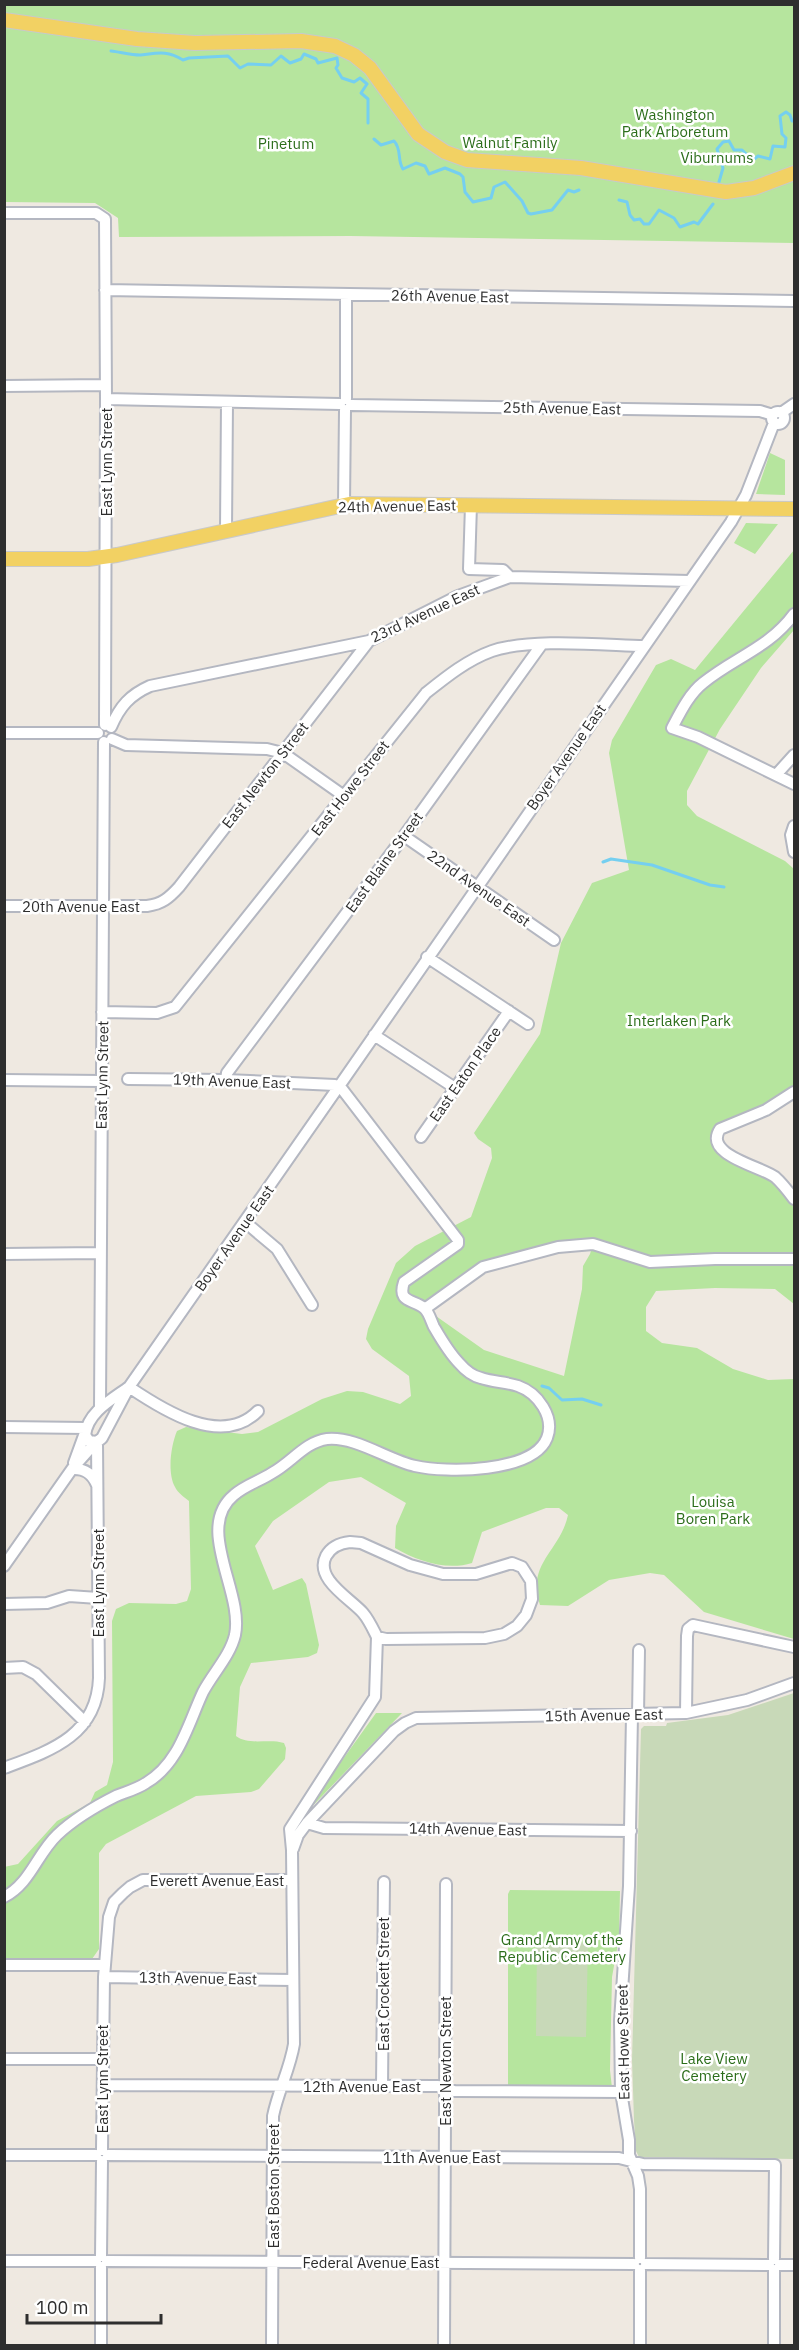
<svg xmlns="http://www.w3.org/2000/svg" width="799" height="2350" font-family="'IBM Plex Sans',sans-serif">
  <rect width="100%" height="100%" fill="#efe9e1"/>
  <path fill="#b6e59e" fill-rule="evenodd" d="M 5,5 L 794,5 L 794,243 L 350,236 L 119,237 L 118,218 L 95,203 L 5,202 Z
    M 770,453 L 785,460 L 785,495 L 756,494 Z
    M 746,523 L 778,524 L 755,554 L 734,543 Z
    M 794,550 L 794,630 L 761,668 L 720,729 L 687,791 L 687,805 L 697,816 L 785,861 L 794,869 L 794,1092 L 726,1125 L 718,1146 L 767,1173 L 794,1199 L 794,1304 L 775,1289 L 715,1288 L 656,1291 L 646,1307 L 646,1331 L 662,1343 L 697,1348 L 733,1369 L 768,1380 L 794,1379 L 794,1639 L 704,1612 L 664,1575 L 650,1573 L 609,1580 L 568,1606 L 540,1605 C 526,1563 560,1552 568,1515 L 559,1508 L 546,1508 L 482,1532 L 472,1563 C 447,1571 417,1561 395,1548 L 396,1526 L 406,1503 L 361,1477 L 329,1482 L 273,1521 L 255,1546 L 273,1590 L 302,1578 L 306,1584 L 319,1645 L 317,1653 L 308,1657 L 251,1663 L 240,1687 L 236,1736 C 249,1746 269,1738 284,1743 L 286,1748 L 285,1759 L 259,1789 L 251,1792 L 196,1796 L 106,1844 L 99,1853 L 99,1949 L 92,1959 L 5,1959 L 4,1867 L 18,1864 L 57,1821 L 90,1803 L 95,1792 L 107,1785 L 113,1762 L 112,1621 L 116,1609 L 129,1603 L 176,1604 L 187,1601 L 191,1589 L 189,1501 C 184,1497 178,1493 175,1487 C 167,1473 171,1445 177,1431 L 186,1427 L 242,1434 L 258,1432 L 322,1399 L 347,1391 L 363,1392 L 400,1404 L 411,1396 L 409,1376 L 372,1349 L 366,1339 L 368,1329 L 396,1263 L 415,1246 L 471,1217 L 492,1158 L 491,1148 L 478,1139 L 474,1133 L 540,1034 L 561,943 L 592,883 L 629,870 L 609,753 L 612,740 L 656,665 L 671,659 L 695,670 ZM 593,1244 L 590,1254 L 583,1266 L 582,1289 L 564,1376 L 484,1350 L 426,1309 L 500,1261 Z
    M 376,1713 L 402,1713 L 300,1819 Z
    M 510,1890 L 620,1891 L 619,1938 L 612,1977 L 610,2070 L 612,2088 L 511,2088 L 508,2085 L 508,1894 Z"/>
  <path fill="#c8d9b8" d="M 794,1693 L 794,2159 L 639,2157 L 636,2151 L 634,2120 L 632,2060 L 641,1729 L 644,1726 L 666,1726 L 667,1723 L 728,1715 Z
    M 537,1943 L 588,1943 L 586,2037 L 536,2036 Z"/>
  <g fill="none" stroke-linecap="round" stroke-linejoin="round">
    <path stroke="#75cff0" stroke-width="3" d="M 111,51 C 120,52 131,55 140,55 C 158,53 167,50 183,60 L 189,58 L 228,56 L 240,68 L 248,64 L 271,65 L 281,56 L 290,63 L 301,59 L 304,54 L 316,59 L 318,63 L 337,58 L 338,65 L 336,68 L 342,78 L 354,82 L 360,78 L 367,84 L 361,93 L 368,99 L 368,123
      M 374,139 L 381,145 L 394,141 C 402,149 397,161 403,169 L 416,163 L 425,166 L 429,174 L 445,168 L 460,174 L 463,177 L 465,192 L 473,202 L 491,198 L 494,187 L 505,182 L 522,201 L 528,213 L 531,214 L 552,210 L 568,190 L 574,192 L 579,190
      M 719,182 L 723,168 L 717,149 L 723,142 L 729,141 L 734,150 L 742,150 L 753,160 L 758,156 L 770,159 L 773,146 L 785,147 L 786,138 L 782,134 L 780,116 L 786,112 L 790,115 L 792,121 L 794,121
      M 619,200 L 627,202 L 630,215 L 634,220 L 640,219 L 644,224 L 649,224 L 659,210 L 674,218 L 680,227 L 694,222 L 698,224 L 713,204
      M 603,862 L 611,859 L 652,865 L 710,885 L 724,887
      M 542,1386 L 549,1388 L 562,1400 L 582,1399 L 601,1405"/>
    <g stroke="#b4b7c1" stroke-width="14">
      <path id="minor" d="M 4,213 L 96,213 L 105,219 L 106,399 L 105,725
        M 105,290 L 794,301
        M 4,386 L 106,385
        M 106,399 L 340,404
        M 346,399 L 346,295
        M 351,405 L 760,411 L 773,415
        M772 418a6 6 0 1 1 12 0a6 6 0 1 1-12 0Z
        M 781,413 L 794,404
        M 344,504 L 345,410
        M 471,505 L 469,569 L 503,570 L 510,577
        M 226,530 L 227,402
        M 794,614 C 769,648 735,657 703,683 C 689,694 680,713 672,728 L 698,737 L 794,784
        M 111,727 C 120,706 130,695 150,686 L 369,641 L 458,596 L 510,577 L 690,581
        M 4,733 L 98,733
        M 112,739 L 126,745 L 267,749 L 283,753 L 344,796
        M 776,775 L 794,755
        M 794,826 L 791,835 L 794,852
        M 404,836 L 554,940
        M 4,906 L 147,906 C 162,904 169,898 179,887 L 369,641
        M 427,957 L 528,1024
        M 102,1012 L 157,1013 L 175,1007 L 426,693 C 446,677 467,660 492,651 C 530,638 603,645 644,646
        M 374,1035 L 455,1088
        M 128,1079 L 226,1080 L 335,1085
        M 4,1080 L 101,1081
        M 226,1080 L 227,1073 L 404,836 L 542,644
        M 342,1082 L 731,522 L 746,495 L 774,423
        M 794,1092 L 766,1110 L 720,1129 C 703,1155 760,1166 775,1177 C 782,1183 788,1191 794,1199
        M 421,1137 L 509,1011
        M 245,1222 L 277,1249 L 312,1305
        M 4,1254 L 100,1253
        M 426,1308 L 483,1267 L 558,1247 L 593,1244 L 650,1262 L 715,1259 L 794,1259
        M 129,1387 C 111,1400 88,1412 85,1435 L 89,1441 L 97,1442 L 102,1438 L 129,1387 L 337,1089
        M 129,1387 C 163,1410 222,1448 258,1411
        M 100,1408 L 104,742
        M 4,1427 L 86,1428
        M 74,1463 L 86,1430
        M 72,1469 C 84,1468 92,1473 97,1485
        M 350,1542 L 361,1543 L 410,1565 L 443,1574 L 476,1574 L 512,1563 L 522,1567 L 531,1581 L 532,1599 L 526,1615 L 517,1626 L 504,1634 L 485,1638 L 386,1639 L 377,1637 C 373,1629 369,1620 363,1613 C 351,1599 314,1579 326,1556 C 331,1547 340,1543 350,1542 Z
        M 4,1566 L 72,1469 L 96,1442
        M 4,1604 L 47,1603 L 69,1596 L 98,1598
        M 4,1668 L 23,1667 L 36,1674 L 85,1722
        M 686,1713 L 687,1636 L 688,1629 L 693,1625 L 794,1647
        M 632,1715 L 629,1886 L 620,2021 L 621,2092 L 629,2140 L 629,2155 L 638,2176 L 640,2189 L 640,2258
        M 638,1715 L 639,1650
        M 4,1768 C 50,1751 97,1736 99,1678 L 97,1442
        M 307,1823 L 324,1828 L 631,1831
        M 293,1849 L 298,1835 L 307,1823 L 394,1731 L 405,1723 L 416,1718 L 686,1713 L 747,1700 L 794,1683
        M 4,1897 C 30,1884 37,1854 57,1835 C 73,1820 96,1806 116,1796 C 126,1792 137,1789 146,1783 C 179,1764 188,1724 203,1692 C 213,1673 230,1656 235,1635 C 244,1592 194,1528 234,1495 C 245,1485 260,1481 272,1473 C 291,1463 305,1442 327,1439 C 355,1436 388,1460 415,1466 C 446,1473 533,1473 547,1438 C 555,1417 538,1393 518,1386 C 506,1382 493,1382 481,1378 C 472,1376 465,1370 459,1363 C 449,1353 441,1339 434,1327 C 431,1321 429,1312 424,1308 C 413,1299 397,1303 404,1282 L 458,1244 L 458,1240 L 342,1089
        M 4,1965 L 105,1965
        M 104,1977 L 293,1980
        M 4,2059 L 102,2059
        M 103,2085 L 438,2086 L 454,2091 L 621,2092
        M 382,2086 L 384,1882
        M 102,2150 L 104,1977 L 109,1917 L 114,1902 L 123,1893 L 130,1887 L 143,1880 L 292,1880
        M 4,2155 L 96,2155
        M 108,2155 L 619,2158 L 643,2164 L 775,2165 L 774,2259
        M 101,2256 L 102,2161
        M 4,2261 L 96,2261
        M 107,2261 L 634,2264
        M 646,2264 L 769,2265
        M 780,2265 L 794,2265
        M 101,2267 L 101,2346
        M 774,2270 L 774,2346
        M 272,2346 L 273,2116 C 278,2091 290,2069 294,2044 L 292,1850 L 290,1829 L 375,1697 L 377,1637
        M 444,2346 L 446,1884
        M 640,2346 L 640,2270"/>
    </g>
    <g stroke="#c9c9c9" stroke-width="16">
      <path id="major" d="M 4,20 L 137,39 L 195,43 L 301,41 L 335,46 L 354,55 L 370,68 L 418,134 L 445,152 L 467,160 L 581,168 L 726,192 L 754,188 L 794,173
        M 4,559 L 88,559 L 117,555 L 349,504 L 794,509"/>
    </g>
    <use href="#minor" stroke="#fff" stroke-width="10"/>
    <use href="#major" stroke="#f2d163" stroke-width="14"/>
  </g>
  <g text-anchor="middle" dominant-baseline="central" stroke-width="5" stroke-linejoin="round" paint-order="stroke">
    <g font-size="15" fill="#2c6e1b" stroke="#fff">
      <text x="675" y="114">Washington<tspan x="675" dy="17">Park Arboretum</tspan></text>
      <text x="510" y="142">Walnut Family</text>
      <text x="286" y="143">Pinetum</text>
      <text x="717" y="157">Viburnums</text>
      <text x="679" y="1020">Interlaken Park</text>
      <text x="713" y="1501">Louisa<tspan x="713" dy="17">Boren Park</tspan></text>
      <text x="562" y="1939">Grand Army of the<tspan x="562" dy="17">Republic Cemetery</tspan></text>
      <text x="714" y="2058">Lake View<tspan x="714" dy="17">Cemetery</tspan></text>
    </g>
    <g font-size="15" fill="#2e2e2e" stroke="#fff">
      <text transform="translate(450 296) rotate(1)">26th Avenue East</text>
      <text transform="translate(562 408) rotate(1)">25th Avenue East</text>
      <text transform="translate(106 462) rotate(-90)">East Lynn Street</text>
      <text transform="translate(397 506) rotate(-1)">24th Avenue East</text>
      <text transform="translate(425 613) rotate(-25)">23rd Avenue East</text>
      <text transform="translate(566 757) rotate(-55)">Boyer Avenue East</text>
      <text transform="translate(265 775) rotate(-52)">East Newton Street</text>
      <text transform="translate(350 788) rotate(-52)">East Howe Street</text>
      <text transform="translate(384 862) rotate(-54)">East Blaine Street</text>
      <text transform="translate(479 888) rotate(35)">22nd Avenue East</text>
      <text x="81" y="906">20th Avenue East</text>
      <text transform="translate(465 1074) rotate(-55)">East Eaton Place</text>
      <text transform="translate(102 1075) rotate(-89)">East Lynn Street</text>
      <text transform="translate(232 1081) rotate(2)">19th Avenue East</text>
      <text transform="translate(234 1238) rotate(-55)">Boyer Avenue East</text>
      <text transform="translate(98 1583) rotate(-90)">East Lynn Street</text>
      <text transform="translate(604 1715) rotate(-1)">15th Avenue East</text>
      <text transform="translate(468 1829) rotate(1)">14th Avenue East</text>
      <text x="217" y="1880">Everett Avenue East</text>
      <text transform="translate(198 1978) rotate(1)">13th Avenue East</text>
      <text transform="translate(383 1984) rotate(-90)">East Crockett Street</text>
      <text transform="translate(623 2042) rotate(-91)">East Howe Street</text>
      <text transform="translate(445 2061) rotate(-90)">East Newton Street</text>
      <text transform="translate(102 2079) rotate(-90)">East Lynn Street</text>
      <text x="362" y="2086">12th Avenue East</text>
      <text x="442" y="2157">11th Avenue East</text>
      <text transform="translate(273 2186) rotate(-90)">East Boston Street</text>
      <text x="371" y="2262">Federal Avenue East</text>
    </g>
  </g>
  <rect width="799" height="2350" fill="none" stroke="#2e2e2e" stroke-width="12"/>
  <path d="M27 2314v9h134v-9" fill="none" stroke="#2e2e2e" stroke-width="3"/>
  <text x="36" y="2314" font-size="18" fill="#2e2e2e" stroke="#ffffff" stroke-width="4.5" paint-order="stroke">100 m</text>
</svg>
